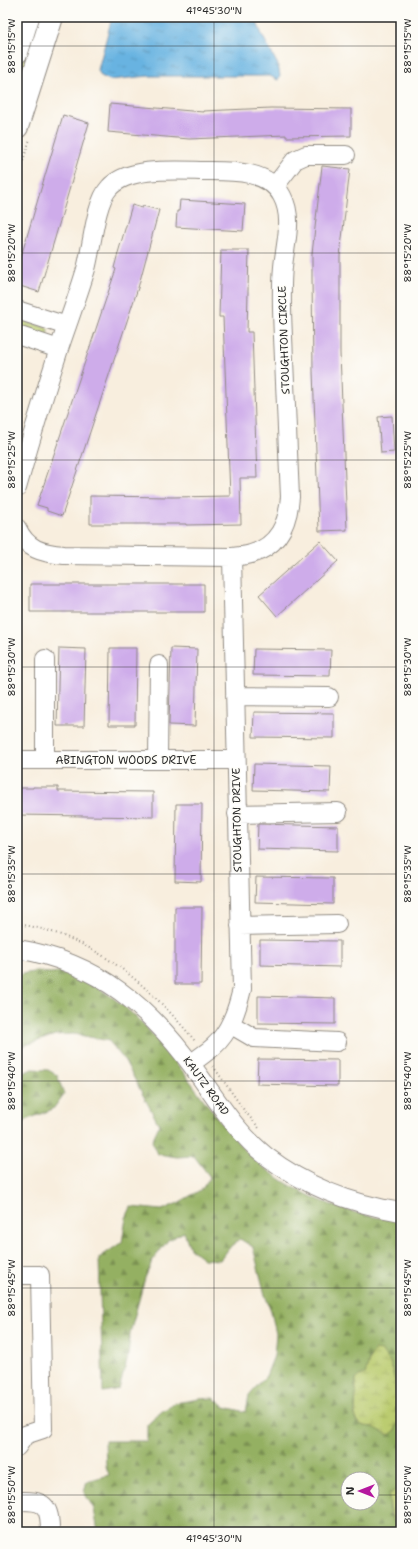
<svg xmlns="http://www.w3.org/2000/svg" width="418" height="1549" font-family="'Shantell Sans',sans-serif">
  <defs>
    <pattern id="grass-tufts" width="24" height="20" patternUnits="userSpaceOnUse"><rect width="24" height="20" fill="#bbcc6f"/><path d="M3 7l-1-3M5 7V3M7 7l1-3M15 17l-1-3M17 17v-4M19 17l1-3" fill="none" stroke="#a1af60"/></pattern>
    <pattern id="forest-firs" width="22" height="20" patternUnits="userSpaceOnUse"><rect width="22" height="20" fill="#94b062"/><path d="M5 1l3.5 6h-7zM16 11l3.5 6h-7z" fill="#798f51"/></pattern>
    <pattern id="wetland-marsh" width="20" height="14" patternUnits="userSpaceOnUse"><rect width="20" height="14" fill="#bbcc6f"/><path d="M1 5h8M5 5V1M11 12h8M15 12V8" fill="none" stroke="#a1af60"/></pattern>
    <pattern id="water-ripples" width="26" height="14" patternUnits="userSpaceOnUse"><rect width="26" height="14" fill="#68b3e1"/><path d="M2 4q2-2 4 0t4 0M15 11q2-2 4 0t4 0" fill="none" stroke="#5692b7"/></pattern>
  </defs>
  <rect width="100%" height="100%" fill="#fdfcf7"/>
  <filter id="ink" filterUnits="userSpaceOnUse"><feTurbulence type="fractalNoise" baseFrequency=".025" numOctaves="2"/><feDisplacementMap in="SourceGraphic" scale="8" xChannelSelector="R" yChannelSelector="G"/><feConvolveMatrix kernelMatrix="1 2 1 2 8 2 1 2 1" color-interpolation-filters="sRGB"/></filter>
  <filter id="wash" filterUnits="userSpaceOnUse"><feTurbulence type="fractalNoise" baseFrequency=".012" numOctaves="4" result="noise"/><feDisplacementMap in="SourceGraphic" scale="16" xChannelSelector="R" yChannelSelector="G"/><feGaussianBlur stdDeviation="0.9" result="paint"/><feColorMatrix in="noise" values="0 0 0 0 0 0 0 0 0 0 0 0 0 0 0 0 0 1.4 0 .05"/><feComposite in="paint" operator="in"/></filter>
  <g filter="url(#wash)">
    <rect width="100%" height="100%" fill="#f8eede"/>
    <path fill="url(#grass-tufts)" stroke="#737c4d" d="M 35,17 L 44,17 L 17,104 L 17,78 Z
      M 17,318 L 47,328 L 48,330 L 47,334 L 44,335 L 17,327 Z"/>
    <path fill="url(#forest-firs)" stroke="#606e46" fill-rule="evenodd" d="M 38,971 C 42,972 46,973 50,973 C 55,973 60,971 65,972 C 79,976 91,984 103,991 C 165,1031 196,1099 246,1151 C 277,1183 322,1205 365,1215 C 377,1218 389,1219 401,1220 L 401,1485 L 389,1496 L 390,1515 L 401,1532 L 98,1532 L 94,1509 L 84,1492 L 87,1481 L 109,1475 L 106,1466 L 105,1441 L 147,1441 L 147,1425 L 161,1412 L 175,1403 L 199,1399 L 213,1398 L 225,1407 L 246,1412 L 249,1395 L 266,1376 L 274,1356 L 276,1334 L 271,1311 L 265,1295 L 253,1247 L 240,1239 L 231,1246 L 220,1260 L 204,1259 L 190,1248 L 184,1232 L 168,1240 L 153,1260 L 145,1278 L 130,1333 L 128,1357 L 119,1389 L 103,1392 L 99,1258 L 122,1242 L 126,1218 L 131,1207 L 162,1210 L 178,1203 L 202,1189 L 210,1177 L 194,1156 L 177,1157 L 158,1154 L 152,1141 L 159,1125 L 125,1061 L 109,1041 L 74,1034 L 55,1035 L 17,1048 L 17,977 L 22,974 ZM 369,1356 L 396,1398 L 396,1409 L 398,1422 L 373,1427 L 364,1426 L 358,1423 L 355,1415 L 356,1380 L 359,1376 L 365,1374 L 368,1367 ZM 348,1479 L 372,1479 L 372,1503 L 348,1503 Z
      M 32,1069 L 48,1070 L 57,1075 L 64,1094 L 53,1109 L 28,1119 L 17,1128 L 17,1076 Z"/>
    <path fill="url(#wetland-marsh)" stroke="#737c4d" d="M 375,1350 L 382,1351 L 390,1362 L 395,1381 L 396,1409 L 398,1422 L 395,1431 L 389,1435 L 373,1427 L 364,1426 L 358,1423 L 355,1415 L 356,1380 L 359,1376 L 365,1374 C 369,1365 368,1357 375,1350 Z
      M 401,1485 L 401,1530 C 390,1521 390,1509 389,1495 Z"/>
    <path fill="url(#water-ripples)" stroke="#4a6f86" d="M 112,17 L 255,17 L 262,35 L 278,65 L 280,76 L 278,80 L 270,76 L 149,76 L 110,80 L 101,76 L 98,70 Z"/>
    <g id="blocks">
      <path fill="#ceacea" d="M 110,104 L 203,112 L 203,111 L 271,108 L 351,109 L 351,136 L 286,137 L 286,135 L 189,139 L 108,132 Z
        M 63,115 L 89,123 L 39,292 L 17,285 L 17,270 Z
        M 322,166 L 350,169 L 340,256 L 340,353 L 347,530 L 319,531 L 313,371 L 312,277 L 312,254 Z
        M 180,200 L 245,204 L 243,231 L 176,227 L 177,211 L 179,211 Z
        M 132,205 L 142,208 L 143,206 L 159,210 L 138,288 L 62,516 L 47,511 L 47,508 L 37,505 L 116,269 L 114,268 L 118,253 Z
        M 221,250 L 249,250 L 247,332 L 252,332 L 257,478 L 240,478 L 241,524 L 186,525 L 186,524 L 90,524 L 90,496 L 172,497 L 230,496 L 223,317 L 219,317 Z
        M 392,416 L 394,452 L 381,453 L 378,417 Z
        M 320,541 L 338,561 L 277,616 L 259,595 Z
        M 30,584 L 204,584 L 204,612 L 30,612 Z
        M 59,648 L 86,649 L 84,726 L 57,726 Z
        M 110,648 L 136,648 L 135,725 L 109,725 Z
        M 171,648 L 197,649 L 195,726 L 169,725 Z
        M 254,649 L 331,650 L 330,676 L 253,675 Z
        M 254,712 L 334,713 L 334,738 L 253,737 Z
        M 254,764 L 331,766 L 330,792 L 253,790 Z
        M 33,787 L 58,787 L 58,791 L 153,792 L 153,817 L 17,815 L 17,788 L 33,788 Z
        M 176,804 L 202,804 L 201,882 L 175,881 Z
        M 258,824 L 338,826 L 338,851 L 257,849 Z
        M 256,877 L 333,878 L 333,904 L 255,902 Z
        M 175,907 L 202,907 L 201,984 L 175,984 Z
        M 260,940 L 340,941 L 340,967 L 260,965 Z
        M 258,996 L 335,998 L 335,1024 L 258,1023 Z
        M 258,1059 L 338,1060 L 338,1086 L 257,1084 Z"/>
    </g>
  </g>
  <g filter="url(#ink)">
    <use href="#blocks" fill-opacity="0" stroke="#928c84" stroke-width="1"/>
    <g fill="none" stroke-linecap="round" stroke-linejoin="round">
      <g stroke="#928c84" stroke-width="20">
        <path id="minor" d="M 275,186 L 295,160 L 306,155 L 346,155
          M 17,310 L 67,326
          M 17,335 L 59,349
          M 17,488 C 30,442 44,395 59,349 C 68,322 78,296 86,269 C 92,248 95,203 109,188 C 129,165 182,171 210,171 C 234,171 269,171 282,196 C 294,218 285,244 283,267 C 280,298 283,329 284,360 C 286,405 288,451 290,497 C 288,523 279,546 251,554 C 245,556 238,556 232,557 L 64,555 C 42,553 27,550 17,528
          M 235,696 L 329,697
          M 17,760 L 236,760
          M 45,760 L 45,659
          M 158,760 L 159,665
          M 237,814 L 338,812
          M 240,926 L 337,924
          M 17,949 C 99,962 152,1009 198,1074 C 219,1103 238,1134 266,1156 C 305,1186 352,1204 401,1212
          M 230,1024 L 254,1038 L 337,1042
          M 191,1064 C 198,1058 206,1053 213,1047 C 230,1032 237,1010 242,989 L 232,557
          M 17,1275 L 40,1275 L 43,1429 L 25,1435 L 17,1447
          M 17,1501 C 45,1500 50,1505 50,1532"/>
      </g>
      <g stroke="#928c84" stroke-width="24">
        <path id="major" d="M 17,52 L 28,17
          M 17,127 L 52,17"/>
      </g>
      <path stroke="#928c84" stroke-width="2" stroke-dasharray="1 3" stroke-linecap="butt" d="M 17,180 L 30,139
        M 17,924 C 92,934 149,985 195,1041
        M 213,1066 L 244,1110 L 259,1128"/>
      <use href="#minor" stroke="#fff" stroke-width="18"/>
      <use href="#major" stroke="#fff" stroke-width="22"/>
    </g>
  </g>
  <path fill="none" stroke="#2b2b2b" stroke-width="1" stroke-opacity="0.45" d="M 214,17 L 214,1532M 17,46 L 401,46M 17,253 L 401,253M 17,460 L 401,460M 17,667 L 401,667M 17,874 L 401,874M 17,1081 L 401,1081M 17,1288 L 401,1288M 17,1495 L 348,1495M 372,1495 L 401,1495"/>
  <g text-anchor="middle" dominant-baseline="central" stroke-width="3" stroke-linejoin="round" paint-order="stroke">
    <g font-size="11" fill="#2b2b2b" stroke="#fdfcf7">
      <text transform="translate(284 340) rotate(-92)">STOUGHTON CIRCLE</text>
      <text x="126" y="760">ABINGTON WOODS DRIVE</text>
      <text transform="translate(237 820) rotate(-91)">STOUGHTON DRIVE</text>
      <text transform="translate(206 1086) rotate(54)">KAUTZ ROAD</text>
    </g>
  </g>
  <rect width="418" height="1549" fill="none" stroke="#fdfcf7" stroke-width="44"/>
  <g transform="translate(360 1491) rotate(270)"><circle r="19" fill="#fdfcf7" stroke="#a9a8a5"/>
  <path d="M0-3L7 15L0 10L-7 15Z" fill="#b5179e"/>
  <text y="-6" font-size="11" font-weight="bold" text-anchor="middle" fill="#2b2b2b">N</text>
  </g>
  <rect x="22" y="22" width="374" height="1505" fill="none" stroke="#2b2b2b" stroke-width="1.5"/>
  <g font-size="10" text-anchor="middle" fill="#2b2b2b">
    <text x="214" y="14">41°45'30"N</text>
    <text transform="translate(407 46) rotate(-90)" y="4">88°15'15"W</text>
    <text transform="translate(11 46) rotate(-90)" y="4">88°15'15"W</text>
    <text transform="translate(407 253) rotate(-90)" y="4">88°15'20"W</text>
    <text transform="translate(11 253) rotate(-90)" y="4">88°15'20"W</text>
    <text transform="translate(407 460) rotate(-90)" y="4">88°15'25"W</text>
    <text transform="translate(11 460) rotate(-90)" y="4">88°15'25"W</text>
    <text transform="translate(407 667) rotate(-90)" y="4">88°15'30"W</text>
    <text transform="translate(11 667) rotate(-90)" y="4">88°15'30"W</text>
    <text transform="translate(407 874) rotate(-90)" y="4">88°15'35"W</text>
    <text transform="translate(11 874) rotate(-90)" y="4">88°15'35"W</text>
    <text transform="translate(11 1081) rotate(-90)" y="4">88°15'40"W</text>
    <text transform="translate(407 1081) rotate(-90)" y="4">88°15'40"W</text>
    <text transform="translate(11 1288) rotate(-90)" y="4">88°15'45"W</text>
    <text transform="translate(407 1288) rotate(-90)" y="4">88°15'45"W</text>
    <text transform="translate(11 1495) rotate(-90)" y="4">88°15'50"W</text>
    <text transform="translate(407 1495) rotate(-90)" y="4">88°15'50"W</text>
    <text x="214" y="1542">41°45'30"N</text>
  </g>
</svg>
